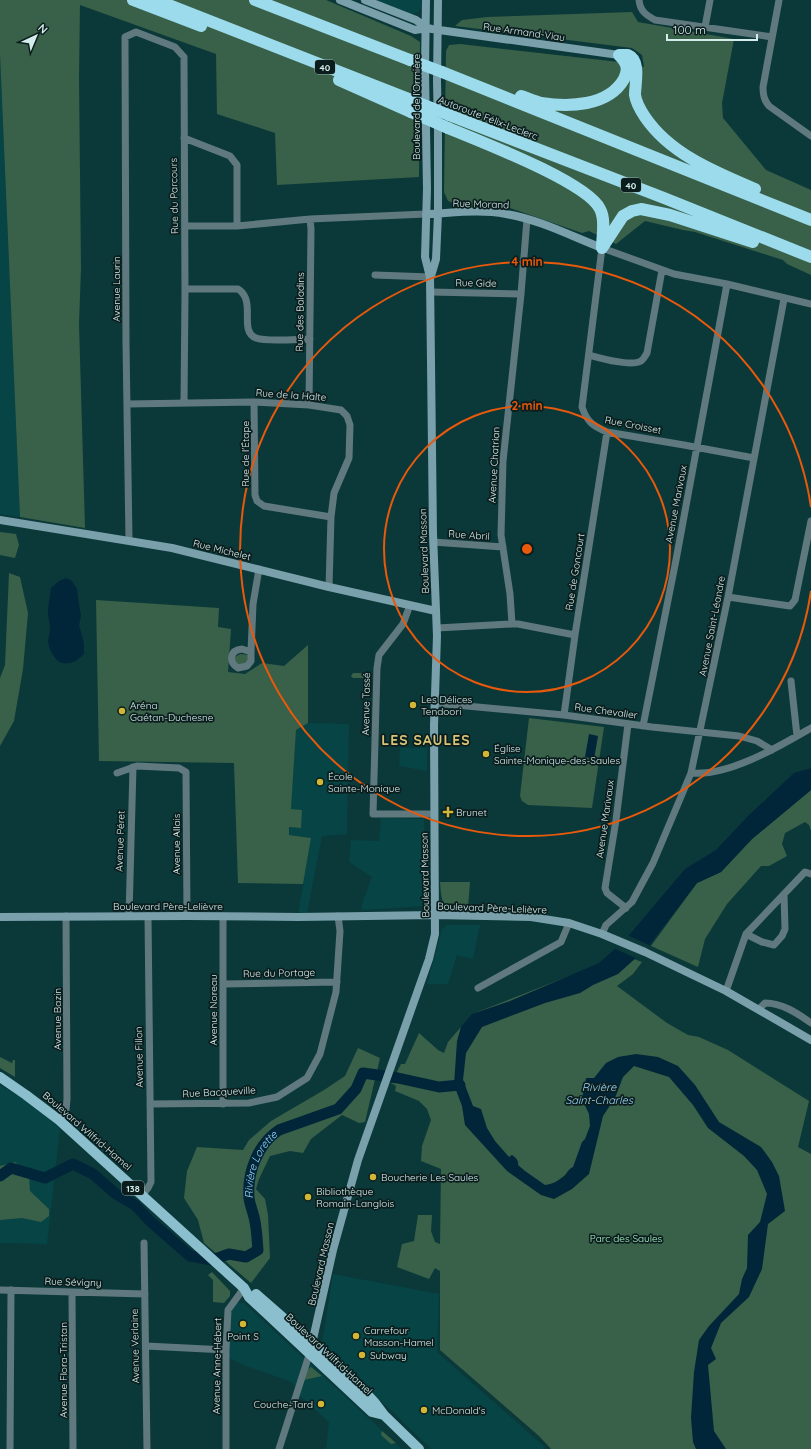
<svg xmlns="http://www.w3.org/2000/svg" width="811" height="1449" font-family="Quicksand,sans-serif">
  <rect width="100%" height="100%" fill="#0b393a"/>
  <path fill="#064445" d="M 376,0 L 421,0 L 421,8 L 417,13 L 410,14 Z
    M 0,54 L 19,493 L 20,517 L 0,514 Z
    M 308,723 L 349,724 L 347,834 L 322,836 L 307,913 L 298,915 L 311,838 L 289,835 L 296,730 Z
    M 400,748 L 427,748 L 427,771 L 399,766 Z
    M 381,818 L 424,819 L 428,899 L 427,904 L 425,906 L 362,910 L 362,904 L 372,877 L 349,862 L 351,840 L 379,841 Z
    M 447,925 L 480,925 L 473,959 L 457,955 L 448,984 L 427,984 L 442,929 Z
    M 0,1085 L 30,1103 L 60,1128 L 47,1244 L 0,1243 Z
    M 333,1274 L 439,1294 L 437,1352 L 545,1447 L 543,1449 L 431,1449 L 322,1344 Z
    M 234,1302 L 244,1303 L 402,1449 L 326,1449 L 329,1422 L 301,1397 L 292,1382 L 246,1366 L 229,1358 L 229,1321 Z"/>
  <path fill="#396048" d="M 0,0 L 326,0 L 411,36 L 420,42 L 419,177 L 277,185 L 275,133 L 217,114 L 216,54 L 80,5 L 79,77 L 81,268 L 79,324 L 85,528 L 20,517 L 0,54 Z
    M 632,12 L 638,22 L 734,39 L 722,103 L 723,118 L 766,170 L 811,190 L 811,275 L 787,264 L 783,260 L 695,232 L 683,230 L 645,221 L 616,244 L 589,231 L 582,233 L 510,208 L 460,206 L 448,201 L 444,192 L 446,51 L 449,45 L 460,44 L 619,62 L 644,67 L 642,55 L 632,48 L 455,26 L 462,20 L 487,17 Z
    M 0,532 L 16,534 L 19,545 L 15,558 L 0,555 Z
    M 9,573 L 20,577 L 28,613 L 23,669 L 14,721 L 0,746 L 0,678 L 5,665 Z
    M 96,600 L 219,608 L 218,627 L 231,629 L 228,672 L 245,674 L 262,663 L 284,666 L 308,645 L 308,723 L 296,730 L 291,809 L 302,810 L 301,828 L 289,827 L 289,835 L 311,838 L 303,884 L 238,883 L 234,763 L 99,761 Z
    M 240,654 L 249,655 L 249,660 L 243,664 L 237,664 L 234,660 L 235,657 Z
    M 353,673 L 367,673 L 369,676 L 367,678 L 353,678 L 351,676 Z
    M 529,718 L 604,727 L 592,808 L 528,805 L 522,801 L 520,796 Z
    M 811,790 L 811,831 L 809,825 L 805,822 L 785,833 L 782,844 L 787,856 L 769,866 L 761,866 L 727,904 L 705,939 L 698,967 L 651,946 L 697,883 L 721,872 L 752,839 Z
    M 440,882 L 470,882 L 468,908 C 443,907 442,909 440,882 Z
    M 634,959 L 642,962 L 633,974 L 617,986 L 667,1023 L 688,1035 L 699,1037 L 728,1050 L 809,1101 L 798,1147 L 811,1154 L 811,1449 L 551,1449 L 539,1436 L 440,1350 L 440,1271 L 435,1268 L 429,1279 L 397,1267 L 402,1244 L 414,1241 L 418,1215 L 432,1215 L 431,1231 L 435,1242 L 440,1244 L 441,1169 L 421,1161 L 422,1146 L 431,1120 L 427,1109 L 419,1101 L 395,1091 L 396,1086 L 391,1083 L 401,1064 L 405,1064 L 419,1033 L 438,1050 L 444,1053 L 448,1042 L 461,1027 L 460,1033 L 475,1013 L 592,967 Z
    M 358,1048 L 380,1058 L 365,1122 L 359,1123 L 342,1115 L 311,1139 L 303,1153 L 290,1151 L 270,1156 L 259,1179 L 256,1189 L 265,1199 L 268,1215 L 270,1258 L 251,1283 L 204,1243 L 198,1220 L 184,1198 L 187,1171 L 197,1147 L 243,1150 L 249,1140 L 271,1121 L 324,1090 L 345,1076 Z
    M 0,1057 L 12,1063 L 13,1060 L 15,1060 L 15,1077 L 0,1068 Z
    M 15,1162 L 29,1174 L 30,1191 L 49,1209 L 49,1216 L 41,1222 L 22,1218 L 0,1220 L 0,1166 Z
    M 212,1272 L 230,1291 L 230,1296 L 224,1303 L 213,1302 L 213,1280 L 208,1275 Z
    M 311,1367 L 322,1376 L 304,1380 L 307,1370 Z
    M 382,1431 L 396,1443 L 391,1444 L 382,1436 L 381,1434 Z"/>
  <path fill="#012639" d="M 66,578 L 72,581 L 77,589 L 79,604 L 81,616 L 79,625 L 84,643 L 84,654 C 78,660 71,665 62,663 C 54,660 48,648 48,640 C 49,636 50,632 50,628 C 50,623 48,618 48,613 C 48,604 50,596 51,588 L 59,581 Z
    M 589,734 L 598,736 L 594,759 L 585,757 Z
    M 811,768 L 811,790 L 752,839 L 721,872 L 697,883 L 648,947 L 618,974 L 593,985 L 580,993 L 545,1003 L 482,1027 L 466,1053 L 463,1080 L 473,1106 L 481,1109 L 487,1128 L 495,1141 L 509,1157 L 512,1155 C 515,1157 519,1160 518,1165 L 525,1171 L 545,1185 C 553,1184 560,1180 566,1174 C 568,1171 569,1169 573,1167 L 582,1142 L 585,1139 L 590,1126 L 589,1114 L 582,1099 L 586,1078 L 594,1078 L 606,1063 L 618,1057 L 636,1054 L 658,1057 L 678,1066 L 695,1085 L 719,1122 L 761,1147 L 772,1162 L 779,1176 L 785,1211 L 768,1224 L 762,1269 L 749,1297 L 721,1323 L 711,1348 L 716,1359 L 708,1365 L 714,1431 L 726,1449 L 696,1449 L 693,1442 L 691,1418 L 694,1372 L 699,1340 L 709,1326 L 739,1294 L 742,1279 L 747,1268 L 748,1235 L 760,1222 L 767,1194 L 757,1170 L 744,1156 L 708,1128 L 693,1105 L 669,1077 L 634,1066 L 623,1077 L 615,1098 L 603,1116 L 589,1174 L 572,1189 L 554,1199 L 541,1195 L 507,1171 L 465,1125 L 462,1106 L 454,1085 L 457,1041 L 461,1027 L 472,1014 L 510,1001 L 599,963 L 625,940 L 685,869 L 716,850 L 748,816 L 794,773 Z"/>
  <path fill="#0b393a" d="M 627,935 L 651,946 L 638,959 L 613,948 Z"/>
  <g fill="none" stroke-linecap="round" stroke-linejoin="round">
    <path stroke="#012639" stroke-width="11" id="s1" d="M 0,1176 L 11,1168 L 45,1178 L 73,1164 L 93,1174 L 116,1194 L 135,1205 L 150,1221 L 190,1256 L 212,1260 L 229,1254 L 246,1257 L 258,1250 C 257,1240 257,1231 255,1222 C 254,1214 250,1206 249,1198 C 247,1172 258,1144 279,1130 L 338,1109 L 356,1089 L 363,1073 L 398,1078 L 439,1087 L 460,1085"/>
    <path stroke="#60797f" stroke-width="7" d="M 639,0 C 640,11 646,15 655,20 L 772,37
      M 779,0 L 763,87 C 763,95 764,100 769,106 L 811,136
      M 705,27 L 710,0
      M 184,138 L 230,156 L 237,165 L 237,226
      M 527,219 L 521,294 L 503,461 L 501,535 L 510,594 L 512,624 L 518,624 L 575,635
      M 185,226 L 237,226 L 310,219 L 426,214
      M 375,275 L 430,277
      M 185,289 L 238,289 C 257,301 238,331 256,338 C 266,342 298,339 310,339
      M 431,292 L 521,294
      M 589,355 C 600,358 631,367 641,361 C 644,359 645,356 647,353 L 662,270
      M 254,402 L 255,495 L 257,501 L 264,506 L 331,517
      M 127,404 L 254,402 L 309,405 L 341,410 L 347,416 L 350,425 L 349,458 L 334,493 L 331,517 L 329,587
      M 309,405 L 311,229 L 310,219
      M 754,458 L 684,445 L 607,432 C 593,426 587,422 582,407 L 602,248 L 674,274 L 727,284 L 811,304
      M 129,540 L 126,343 L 125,37 L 136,32 L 175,47 L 184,57 L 185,293 L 184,403
      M 433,542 L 503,547
      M 728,597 L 790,606 L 795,600 L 811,521
      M 410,605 L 403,624 L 379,655 L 377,668 L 373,814 L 434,814
      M 437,628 L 512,624
      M 242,649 L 251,652 L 251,661 L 247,666 L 238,668 C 228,662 230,650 242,649 Z
      M 251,652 L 253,604 L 259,569
      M 791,681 L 797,736
      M 434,703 L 564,715 L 652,727 L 739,736 L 757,741 L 772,750
      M 564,715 L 575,635 L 607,432
      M 643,726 L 676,560 L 727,284
      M 117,773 L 137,766 L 179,768 L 186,772 L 187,916
      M 691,773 C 728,777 780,746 811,728
      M 626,908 L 607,893 L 605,888 L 616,820 L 628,724
      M 129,916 L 133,767
      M 602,934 L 606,925 L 632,902 L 653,863 L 691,773 L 728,597 L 784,299
      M 746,934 L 762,942 L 774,945 L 782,936 L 785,929 L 784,894
      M 223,984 L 337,982
      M 478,988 L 561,942 L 569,923
      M 726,991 L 746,934 L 805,872 L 811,874
      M 759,1009 L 765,1003 C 782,1003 797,1013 811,1023
      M 150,1104 L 249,1103 L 277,1097 L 307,1078 L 320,1054 L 336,992 L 340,931 L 338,916
      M 223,1104 L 223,916
      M 59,1120 L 66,1110 L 67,1099 L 66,916
      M 142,1196 L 148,1188 L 151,1182 L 148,916
      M 144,1243 L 147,1449
      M 0,1290 L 145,1294
      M 72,1292 L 73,1449
      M 146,1346 L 226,1350
      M 10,1449 L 11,1290
      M 226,1449 L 226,1350 L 228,1310 L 244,1288
      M 279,1449 L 310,1352"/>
    <path stroke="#79a0ab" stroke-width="8" d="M 340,0 L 415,30 L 427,28
      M 365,0 L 416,20 L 427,28 L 432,29 L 619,55
      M 426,214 C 452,213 480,209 506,214 C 538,219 571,236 602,248
      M 431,276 L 436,259 L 438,214 L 438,131 L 437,81 L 438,0
      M 0,520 L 172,548 L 329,587 L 436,611
      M 0,917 L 187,916 L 299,917 L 435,915 L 531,917 L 569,923 L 602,934 L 645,952 L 726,991 L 811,1040
      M 311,1348 L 333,1250 L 358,1160 L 429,959 L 435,934 L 434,725 L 437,636 L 433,534 L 430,277 L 425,257 L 427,189 L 425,70 L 426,0"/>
    <path stroke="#8cbfcd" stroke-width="10" d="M 0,1077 L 26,1095 L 59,1120 L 244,1288 L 249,1297 L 372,1412 L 384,1415
      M 256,1294 L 312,1343 L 362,1389 L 375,1403 L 384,1415 L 419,1449"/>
    <path stroke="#9cdbec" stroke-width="12" d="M 133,0 L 201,26
      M 156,0 L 414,101
      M 255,0 L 410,60
      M 619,55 C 622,55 626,55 628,55 C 641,60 635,84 635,95 C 636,102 641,111 645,117 C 670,154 715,172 755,189
      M 442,72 L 811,220
      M 339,80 L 411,112
      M 521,96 C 527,98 534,101 541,103 C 568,107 608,107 624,79 C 629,69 627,63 619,55
      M 449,115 L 664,198 L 811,257
      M 448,128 C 479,141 587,182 600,209 C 606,220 602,236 602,248
      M 602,248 L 623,216 L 632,211 L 641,209 L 670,215 L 753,242"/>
    <path stroke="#9cdbec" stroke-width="12" d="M 410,60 L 442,72
      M 414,101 L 449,115
      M 411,112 L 448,128"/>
  </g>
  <g fill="none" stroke="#e8590c" stroke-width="2">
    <circle cx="527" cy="549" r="143"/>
    <path d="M811 591A287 287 0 1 1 811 507"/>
  </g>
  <g fill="#d2b635" stroke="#0b1d1d" stroke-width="1.5">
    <circle cx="413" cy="705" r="4"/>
    <circle cx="122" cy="711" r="4"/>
    <circle cx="486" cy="754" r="4"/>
    <circle cx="320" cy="782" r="4"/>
    <path d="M446 806h4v4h4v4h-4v4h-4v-4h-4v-4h4z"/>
    <circle cx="373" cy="1177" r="4"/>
    <circle cx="308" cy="1197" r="4"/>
    <circle cx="243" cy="1324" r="4"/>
    <circle cx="356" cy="1336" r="4"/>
    <circle cx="362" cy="1355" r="4"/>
    <circle cx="321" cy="1404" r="4"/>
    <circle cx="424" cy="1410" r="4"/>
  </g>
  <g text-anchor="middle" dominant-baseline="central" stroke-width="3.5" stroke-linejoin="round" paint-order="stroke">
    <g fill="#0b1d1d" stroke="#98aeae" stroke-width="1">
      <rect x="315" y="60" width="20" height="14" rx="3"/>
      <rect x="621" y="178" width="20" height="14" rx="3"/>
      <rect x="122" y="1181" width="22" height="14" rx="3"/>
    </g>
    <g font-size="9" font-weight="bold" fill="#d5ecec">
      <text x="325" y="67">40</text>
      <text x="631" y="185">40</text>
      <text x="133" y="1188">138</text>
    </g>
    <g font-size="10" fill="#d5ecec" stroke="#0b1d1d">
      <text transform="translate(524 32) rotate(8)">Rue Armand-Viau</text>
      <text transform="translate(416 107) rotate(-90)">Boulevard de l'Ormière</text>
      <text transform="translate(488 118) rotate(21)">Autoroute Félix-Leclerc</text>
      <text transform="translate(174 196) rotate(-91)">Rue du Parcours</text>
      <text transform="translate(481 204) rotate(2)">Rue Morand</text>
      <text transform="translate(476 283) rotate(1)">Rue Gide</text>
      <text transform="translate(116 289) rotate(-90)">Avenue Laurin</text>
      <text transform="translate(300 312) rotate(-89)">Rue des Baladins</text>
      <text transform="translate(291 395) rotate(4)">Rue de la Halte</text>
      <text transform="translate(633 425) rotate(11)">Rue Croisset</text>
      <text transform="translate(245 454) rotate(-90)">Rue de l'Étape</text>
      <text transform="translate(494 465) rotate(-87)">Avenue Chatrian</text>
      <text transform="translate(676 504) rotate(-79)">Avenue Marivaux</text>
      <text transform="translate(469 535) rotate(4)">Rue Abril</text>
      <text transform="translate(222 550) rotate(14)">Rue Michelet</text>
      <text transform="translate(424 551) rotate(-92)">Boulevard Masson</text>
      <text transform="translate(575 572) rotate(-81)">Rue de Goncourt</text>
      <text transform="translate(712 626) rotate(-79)">Avenue Saint-Léandre</text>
      <text transform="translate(366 704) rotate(-89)">Avenue Tassé</text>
      <text transform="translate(606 711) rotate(8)">Rue Chevalier</text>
      <text transform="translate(605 819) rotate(-82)">Avenue Marivaux</text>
      <text transform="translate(120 841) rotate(-88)">Avenue Péret</text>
      <text transform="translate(176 844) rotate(-90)">Avenue Allais</text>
      <text transform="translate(425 875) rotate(-91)">Boulevard Masson</text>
      <text x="168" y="906">Boulevard Père-Lelièvre</text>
      <text transform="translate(492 908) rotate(2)">Boulevard Père-Lelièvre</text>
      <text transform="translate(279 973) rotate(-1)">Rue du Portage</text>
      <text transform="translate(213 1010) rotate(-90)">Avenue Noreau</text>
      <text transform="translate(57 1019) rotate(-90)">Avenue Bazin</text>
      <text transform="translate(139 1057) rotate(-91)">Avenue Fillon</text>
      <text transform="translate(219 1092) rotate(-3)">Rue Bacqueville</text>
      <text transform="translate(87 1131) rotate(41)">Boulevard Wilfrid-Hamel</text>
      <text transform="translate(321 1264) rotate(-77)">Boulevard Masson</text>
      <text transform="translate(73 1282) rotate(2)">Rue Sévigny</text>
      <text transform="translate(135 1346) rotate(-91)">Avenue Verlaine</text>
      <text transform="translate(329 1354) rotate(43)">Boulevard Wilfrid-Hamel</text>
      <text transform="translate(217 1366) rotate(-89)">Avenue Anne-Hébert</text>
      <text transform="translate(63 1370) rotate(-90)">Avenue Flora-Tristan</text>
    </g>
    <g font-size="10" fill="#d5ecec" stroke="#0b1d1d" text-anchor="start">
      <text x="421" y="699">Les Délices<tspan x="421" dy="12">Tendoori</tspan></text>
      <text x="130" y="705">Aréna<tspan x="130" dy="12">Gaétan-Duchesne</tspan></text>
      <text x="494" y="748">Église<tspan x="494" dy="12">Sainte-Monique-des-Saules</tspan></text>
      <text x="328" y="776">École<tspan x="328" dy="12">Sainte-Monique</tspan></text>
      <text x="456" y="812">Brunet</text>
      <text x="381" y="1177">Boucherie Les Saules</text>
      <text x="316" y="1191">Bibliothèque<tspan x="316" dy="12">Romain-Langlois</tspan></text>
      <text x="364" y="1330">Carrefour<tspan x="364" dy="12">Masson-Hamel</tspan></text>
      <text x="243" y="1336" text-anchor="middle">Point S</text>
      <text x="370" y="1355">Subway</text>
      <text x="313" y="1404" text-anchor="end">Couche-Tard</text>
      <text x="432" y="1410">McDonald's</text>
    </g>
    <g font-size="10" fill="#acf6c8" stroke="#0b1d1d">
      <text x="626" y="1238">Parc des Saules</text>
    </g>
    <g font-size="11" font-style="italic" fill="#9cd6fa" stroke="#0b1d1d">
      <text x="599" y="1087">Rivière<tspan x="599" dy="13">Saint-Charles</tspan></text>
      <text stroke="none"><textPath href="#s1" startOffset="391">Rivière Lorette</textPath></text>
    </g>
    <g font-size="14" font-weight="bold" letter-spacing="1" fill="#d8c578" stroke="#0b1d1d">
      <text x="426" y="740">LES SAULES</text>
    </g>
  </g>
  <circle cx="527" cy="549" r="6" fill="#e8590c" stroke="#0b1d1d" stroke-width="2"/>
  <g font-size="12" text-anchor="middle" font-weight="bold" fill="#e8590c" stroke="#0b1d1d" stroke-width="3.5" stroke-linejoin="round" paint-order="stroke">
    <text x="527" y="266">4 min</text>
    <text x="527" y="410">2 min</text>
  </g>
  <g transform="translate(36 36) rotate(44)" stroke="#0b1d1d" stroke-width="3" paint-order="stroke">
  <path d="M0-3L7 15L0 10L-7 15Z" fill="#d5ecec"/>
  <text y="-6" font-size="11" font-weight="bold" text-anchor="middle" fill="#d5ecec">N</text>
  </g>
  <path d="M667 34v6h90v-6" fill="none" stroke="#d5ecec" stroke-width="2"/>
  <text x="673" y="34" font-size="12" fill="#d5ecec" stroke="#0b1d1d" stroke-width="3" paint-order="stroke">100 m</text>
</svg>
